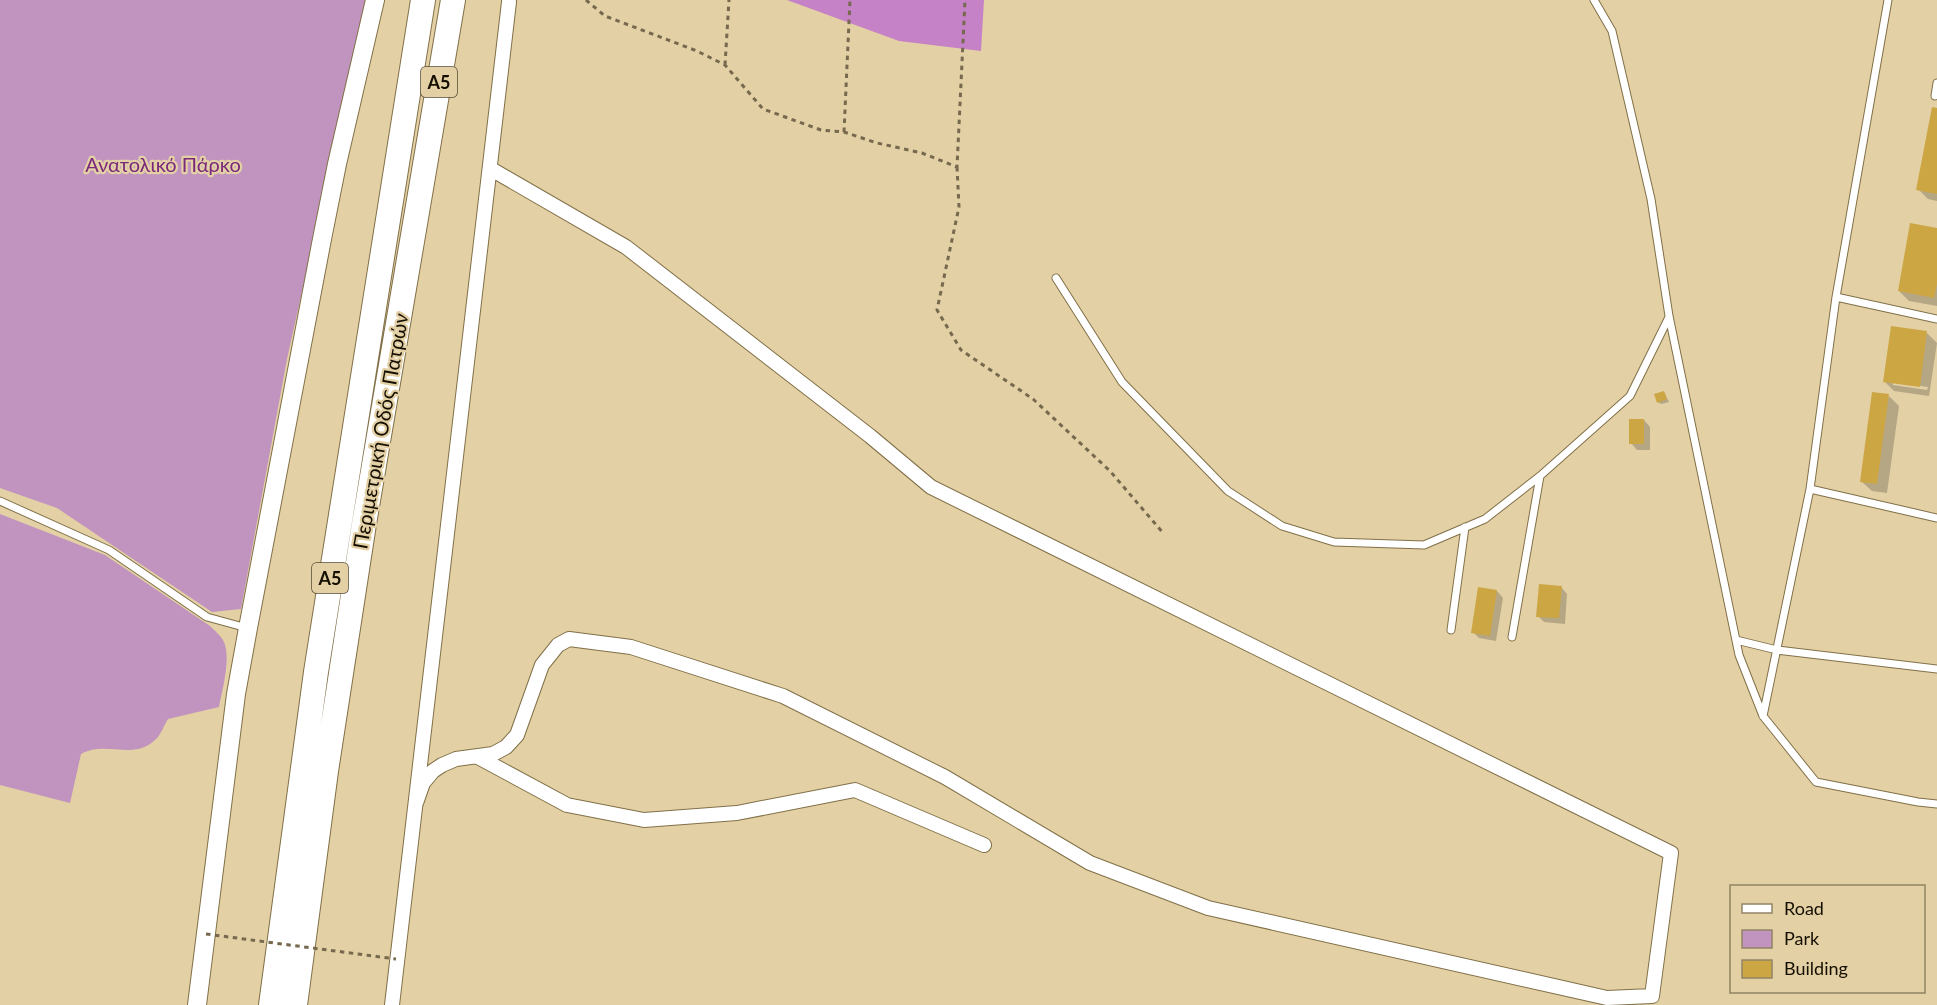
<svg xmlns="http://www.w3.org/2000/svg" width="1937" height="1005" font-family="Lato,sans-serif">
  <rect width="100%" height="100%" fill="#e3d0a5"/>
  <path fill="#c094bf" d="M 0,0 L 367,0 L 287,359 L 241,609 L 212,612 L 57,508 L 0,488 Z
    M 0,514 L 105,555 L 210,626 C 214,630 220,635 223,640 C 232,656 222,691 219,707 L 168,719 C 164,725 161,735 155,740 C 133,761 106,740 81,754 L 70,803 L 0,785 Z"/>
  <path fill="#c682c6" d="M 787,0 L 984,0 L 981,51 L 899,41 Z"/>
  <path fill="#0003" fill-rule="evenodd" d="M 1937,110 L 1937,201 L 1928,199 L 1918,189 Z
    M 1937,230 L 1937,306 L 1909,301 L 1899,291 Z
    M 1927,333 L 1937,343 L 1929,396 L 1894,391 L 1884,381 ZM 1893,382 L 1928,387 L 1927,390 L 1893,385 Z
    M 1664,392 L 1669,402 L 1661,404 L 1658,402 Z
    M 1889,396 L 1899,406 L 1887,493 L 1872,491 L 1862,482 Z
    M 1644,420 L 1650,427 L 1650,450 L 1637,450 L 1631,443 Z
    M 1561,587 L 1567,594 L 1565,624 L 1544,622 L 1538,616 Z
    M 1497,591 L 1503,598 L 1496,641 L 1479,638 L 1473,632 Z"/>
  <path fill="#cda644" d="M 1932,107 L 1937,108 L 1937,194 L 1916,190 Z
    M 1910,223 L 1937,228 L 1937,284 L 1934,298 L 1898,291 Z
    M 1891,326 L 1927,331 L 1920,387 L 1883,382 Z
    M 1664,391 L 1667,399 L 1657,403 L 1654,394 Z
    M 1872,392 L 1889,394 L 1877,484 L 1860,482 Z
    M 1629,419 L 1644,419 L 1644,444 L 1629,444 Z
    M 1539,584 L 1562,586 L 1559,618 L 1536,617 Z
    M 1478,587 L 1497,590 L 1490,636 L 1471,633 Z"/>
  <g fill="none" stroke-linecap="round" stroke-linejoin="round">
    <g stroke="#817048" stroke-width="9">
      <path id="lane" d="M 1594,0 L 1612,31 L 1651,199 L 1669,316 L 1739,655 L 1763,716 L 1816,782 L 1918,802 L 1937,804
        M 1888,0 L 1836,297 L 1810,489 L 1937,518
        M 1935,96 L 1937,83
        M 1056,278 L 1122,382 L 1228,491 L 1282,526 L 1334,542 L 1424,545 L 1485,519 L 1540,476 L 1630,396 L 1669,317
        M 1836,297 L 1937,319
        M 0,501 L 109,550 L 207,617 L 247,628
        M 1451,630 L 1465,527
        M 1512,637 L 1540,476
        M 1736,640 L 1777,650 L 1937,669
        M 1763,716 L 1810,489"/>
    </g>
    <g stroke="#817048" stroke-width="16">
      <path id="street" d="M 478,757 L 567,805 L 644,820 L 737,813 L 855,790 L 984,845
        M 416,803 L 423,783 L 433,771 L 442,765 L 456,759 L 493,754 L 506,747 L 517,735 L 542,665 L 558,645 L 569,639 L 631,647 L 783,696 L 945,777 L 1090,863 L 1208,908 L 1607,998 L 1652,996 L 1671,853 L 931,487 L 870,436 L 626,247 L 491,169
        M 392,1005 L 509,2"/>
    </g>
    <g stroke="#817048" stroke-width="20">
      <path id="secondary" d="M 197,1005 L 236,694 L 248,628 L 322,239 L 337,164 L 375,0"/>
    </g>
    <g stroke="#817048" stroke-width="26">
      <path id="highway" d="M 271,1005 L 316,672 L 423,0
        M 295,1005 L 326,771 L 364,524 L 453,0"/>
    </g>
    <path stroke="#76694e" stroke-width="3" stroke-dasharray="4.5 4.5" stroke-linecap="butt" d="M 586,0 L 605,16 L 697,51 L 725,65 L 763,109 L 821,130 L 844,132 L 877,143 L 922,153 L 957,167 L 965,0
      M 725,65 L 729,0
      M 844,132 L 850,0
      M 957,167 L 959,207 L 937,310 L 961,350 L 1033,399 L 1110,471 L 1164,534"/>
    <use href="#lane" stroke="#fff" stroke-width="7"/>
    <use href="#street" stroke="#fff" stroke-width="14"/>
    <use href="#secondary" stroke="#fff" stroke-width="18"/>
    <use href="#highway" stroke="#fff" stroke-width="24"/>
    <path stroke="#76694e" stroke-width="3" stroke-dasharray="4.5 4.5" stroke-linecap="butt" d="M 206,934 L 396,959"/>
  </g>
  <g text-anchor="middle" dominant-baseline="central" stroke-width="4.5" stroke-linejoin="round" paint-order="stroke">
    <g fill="#e3d0a5" stroke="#534933" stroke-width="1.5">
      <rect x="421" y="67" width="36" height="30" rx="4.5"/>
      <rect x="312" y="563" width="36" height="30" rx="4.5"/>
    </g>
    <g font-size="18" font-weight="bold" fill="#150f02">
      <text x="439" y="82">Α5</text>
      <text x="330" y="578">Α5</text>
    </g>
    <g font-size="20" fill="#7a287c" stroke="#e3d0a5">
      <text x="163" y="164">Ανατολικό Πάρκο</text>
    </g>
    <g font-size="20" fill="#150f02" stroke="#e3d0a5">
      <text transform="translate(380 431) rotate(-80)">Περιμετρική Οδός Πατρών</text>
    </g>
  </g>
  <rect x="1730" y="885" width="195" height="108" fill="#e3d0a5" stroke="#918364" stroke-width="1.5"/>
  <rect x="1742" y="904" width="30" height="9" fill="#ffffff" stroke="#918364" stroke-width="1.5"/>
  <text x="1784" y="915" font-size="18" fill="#150f02">Road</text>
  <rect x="1742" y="930" width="30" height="18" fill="#c094bf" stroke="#918364" stroke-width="1.5"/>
  <text x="1784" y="945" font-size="18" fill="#150f02">Park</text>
  <rect x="1742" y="960" width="30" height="18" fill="#cda644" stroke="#918364" stroke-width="1.5"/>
  <text x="1784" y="975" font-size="18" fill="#150f02">Building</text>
</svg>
